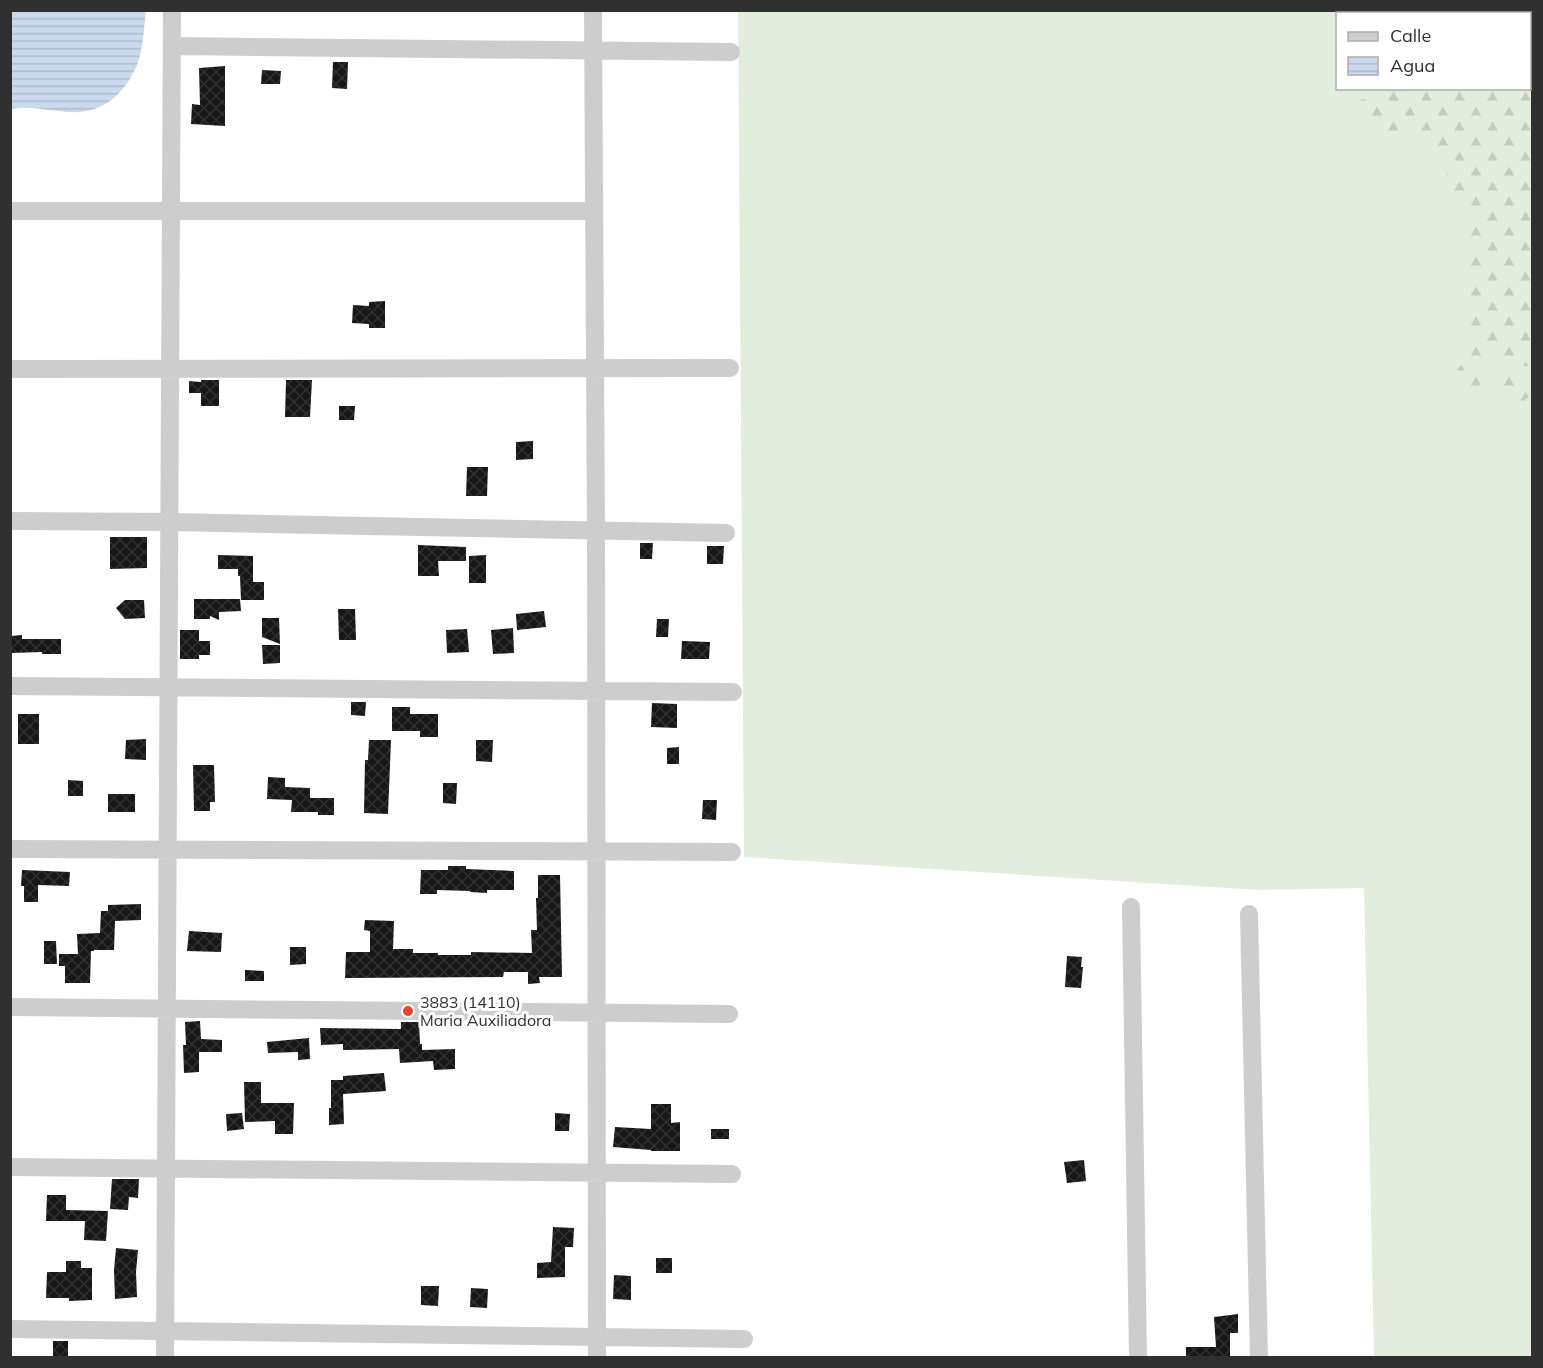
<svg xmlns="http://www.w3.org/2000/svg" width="1543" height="1368" font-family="Mulish,sans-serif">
  <defs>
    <pattern id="forest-firs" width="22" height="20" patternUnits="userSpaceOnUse" patternTransform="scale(1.5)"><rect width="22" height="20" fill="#e3edde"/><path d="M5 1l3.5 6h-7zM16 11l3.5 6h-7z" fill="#c3ccbf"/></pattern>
    <pattern id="water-rules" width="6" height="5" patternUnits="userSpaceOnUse" patternTransform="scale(1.5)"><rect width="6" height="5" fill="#cad9ed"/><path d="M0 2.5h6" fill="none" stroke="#aebbcc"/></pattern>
    <pattern id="building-cross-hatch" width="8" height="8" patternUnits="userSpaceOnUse" patternTransform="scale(1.5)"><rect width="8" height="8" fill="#171717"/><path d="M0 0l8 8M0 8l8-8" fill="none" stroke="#303030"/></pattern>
  </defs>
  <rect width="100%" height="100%" fill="#fff"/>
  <path fill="#e3edde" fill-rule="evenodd" d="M 738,11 L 1532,11 L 1532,1357 L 1374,1357 L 1364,888 L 1258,890 L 744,857 ZM 1338,14 L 1530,14 L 1530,88 L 1338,88 Z"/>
  <path fill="url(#forest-firs)" d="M 1450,10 L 1532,11 L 1532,367 L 1471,356 L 1467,218 L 1429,136 L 1379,133 L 1343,106 L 1388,91 L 1434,91 L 1435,88 L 1530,88 L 1530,14 L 1449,13 Z
    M 1471,360 C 1480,360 1484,364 1488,373 C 1484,385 1473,391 1461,391 C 1456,385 1455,378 1458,370 L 1456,370 L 1465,362 Z
    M 1508,371 L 1520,372 L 1532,376 L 1532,396 L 1526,399 L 1522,410 L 1517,411 C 1512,407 1510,404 1507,399 C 1501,392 1495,390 1493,379 L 1497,375 Z"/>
  <path fill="url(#water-rules)" d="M 11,10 L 146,11 C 144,26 143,51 137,65 C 125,94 102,114 70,112 C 50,111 30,105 11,109 Z"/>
  <path fill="url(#building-cross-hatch)" d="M 333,62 L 348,62 L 347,89 L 332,88 Z
    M 225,66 L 225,126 L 191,124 L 192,104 L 200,105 L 199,68 Z
    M 262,70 L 281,71 L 280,84 L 261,84 Z
    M 385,301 L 385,328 L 369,328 L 369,324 L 352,323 L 353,305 L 369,306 L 369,302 Z
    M 201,380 L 219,380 L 219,406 L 201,406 L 201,393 L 189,393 L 189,381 L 201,382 Z
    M 286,380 L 312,380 L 310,417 L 285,417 Z
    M 339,406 L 355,406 L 354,420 L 339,420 Z
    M 533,441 L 533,459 L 516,460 L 516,442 Z
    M 467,467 L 488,467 L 487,496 L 466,496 Z
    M 110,537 L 147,537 L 147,568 L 110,569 Z
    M 640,543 L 653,543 L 652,559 L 640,559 Z
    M 418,545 L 466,547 L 466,561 L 438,561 L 439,576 L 418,576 Z
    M 707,546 L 724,546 L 723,564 L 707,564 Z
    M 218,555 L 253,556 L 253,582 L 264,582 L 264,600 L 241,600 L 240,576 L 238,576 L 238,569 L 218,569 Z
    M 486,555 L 486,583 L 469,583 L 469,556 Z
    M 194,599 L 240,599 L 241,611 L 219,612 L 219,620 L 210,616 L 210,619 L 194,619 Z
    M 125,600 L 144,600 L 145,618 L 125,619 L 116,608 Z
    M 338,609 L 355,609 L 356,640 L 339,640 Z
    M 544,611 L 546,627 L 517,630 L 516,614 Z
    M 262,618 L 279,618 L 280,644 L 262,637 Z
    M 657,619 L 669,619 L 668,637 L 656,637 Z
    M 513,628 L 514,653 L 493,654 L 491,630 Z
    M 467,629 L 469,652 L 447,653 L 446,630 Z
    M 180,630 L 199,630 L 199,641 L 210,641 L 210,655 L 199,655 L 199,659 L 180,659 Z
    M 22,635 L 22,639 L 61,639 L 61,654 L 42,654 L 42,652 L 11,653 L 11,636 Z
    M 682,641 L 710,642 L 709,659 L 681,659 Z
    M 262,645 L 280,645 L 280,663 L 263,664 Z
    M 351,702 L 366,702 L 365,716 L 351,715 Z
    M 652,703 L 677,704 L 677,728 L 651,727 Z
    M 392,707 L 410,707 L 410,714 L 438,714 L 438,737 L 420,737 L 420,731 L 392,731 Z
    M 18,714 L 39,714 L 39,744 L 18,744 Z
    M 146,739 L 146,760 L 125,759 L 126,740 Z
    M 369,740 L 391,740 L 388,814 L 364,813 L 365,760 L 368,760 Z
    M 476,740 L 493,740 L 492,762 L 476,761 Z
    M 679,747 L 679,764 L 667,764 L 667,748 Z
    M 193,765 L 214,765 L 215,802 L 210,802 L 210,811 L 194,811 Z
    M 268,777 L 285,778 L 285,787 L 310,788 L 310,798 L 334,798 L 334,815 L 318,815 L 318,812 L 291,812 L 292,800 L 267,799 Z
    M 68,780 L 83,781 L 83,796 L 68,796 Z
    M 443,783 L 457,783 L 456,804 L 443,803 Z
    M 108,794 L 135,794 L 135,812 L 108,812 Z
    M 703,800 L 717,800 L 716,820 L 702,819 Z
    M 448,866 L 466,866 L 466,869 L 514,871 L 514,890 L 487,890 L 487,893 L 470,892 L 470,891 L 437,890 L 437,894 L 420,894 L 421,870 L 448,870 Z
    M 22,870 L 70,872 L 69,886 L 38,885 L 38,902 L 24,902 L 24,886 L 21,886 Z
    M 538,875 L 560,875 L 562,977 L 539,977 L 540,983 L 528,984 L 528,972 L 504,972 L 503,977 L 345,978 L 346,952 L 370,952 L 370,931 L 364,930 L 365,920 L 394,921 L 393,949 L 413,949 L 413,953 L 438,953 L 438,955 L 471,955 L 471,952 L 532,953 L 531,930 L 537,930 L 536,898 L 538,898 Z
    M 141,904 L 141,920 L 115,921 L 114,950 L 94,950 L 94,951 L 91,951 L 90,983 L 65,983 L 65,966 L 59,966 L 59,954 L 78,954 L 77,934 L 100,933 L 101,911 L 108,911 L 108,905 Z
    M 189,931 L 222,933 L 221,952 L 187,951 Z
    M 44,941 L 56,941 L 57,964 L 44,964 Z
    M 290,947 L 306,947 L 306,964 L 290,965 Z
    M 1067,956 L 1082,957 L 1081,967 L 1083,967 L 1081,988 L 1065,987 Z
    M 245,970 L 264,971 L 264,981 L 245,981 Z
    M 200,1021 L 201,1039 L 222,1040 L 222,1052 L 199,1052 L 199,1072 L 184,1073 L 183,1045 L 186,1045 L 185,1022 Z
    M 401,1022 L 419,1022 L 420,1044 L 422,1044 L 422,1050 L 455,1049 L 455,1069 L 434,1070 L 433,1061 L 400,1063 L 399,1049 L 343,1050 L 343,1044 L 321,1045 L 320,1028 L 401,1029 Z
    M 309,1038 L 310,1059 L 298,1060 L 298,1052 L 268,1053 L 267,1042 Z
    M 384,1073 L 386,1091 L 343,1094 L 344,1124 L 329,1125 L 329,1108 L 331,1108 L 331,1080 L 343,1080 L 343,1076 Z
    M 244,1082 L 261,1082 L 261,1103 L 294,1103 L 293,1134 L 275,1134 L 275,1121 L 245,1122 Z
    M 651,1104 L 671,1104 L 671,1123 L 680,1122 L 680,1151 L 651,1151 L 651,1150 L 613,1147 L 615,1127 L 651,1129 Z
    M 242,1113 L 244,1129 L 227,1131 L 226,1114 Z
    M 555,1113 L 570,1114 L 569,1131 L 555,1131 Z
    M 711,1129 L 729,1129 L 729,1139 L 711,1139 Z
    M 1084,1160 L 1086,1181 L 1067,1183 L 1064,1162 Z
    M 112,1179 L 139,1179 L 138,1198 L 129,1197 L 128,1210 L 110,1209 Z
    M 47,1195 L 66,1195 L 66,1210 L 108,1211 L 106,1241 L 84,1240 L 85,1221 L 46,1221 Z
    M 553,1227 L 574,1228 L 573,1247 L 565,1247 L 565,1277 L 537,1278 L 537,1263 L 551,1262 Z
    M 116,1248 L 138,1250 L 136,1272 L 137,1297 L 115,1299 L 114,1270 Z
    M 656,1258 L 672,1258 L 672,1273 L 656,1273 Z
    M 66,1261 L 81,1261 L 81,1268 L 92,1268 L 92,1300 L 69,1301 L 69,1298 L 46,1298 L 47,1272 L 66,1272 Z
    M 614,1275 L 631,1276 L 631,1300 L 613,1299 Z
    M 421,1286 L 439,1286 L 438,1306 L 421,1305 Z
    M 471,1288 L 488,1289 L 487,1308 L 470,1307 Z
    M 1238,1314 L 1238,1333 L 1230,1333 L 1230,1358 L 1186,1358 L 1186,1347 L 1216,1347 L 1214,1317 Z
    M 53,1341 L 68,1341 L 68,1358 L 53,1358 Z"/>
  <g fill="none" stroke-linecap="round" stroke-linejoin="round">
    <path stroke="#cdcdcd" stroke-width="18" d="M 593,10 L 596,531 L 597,1358
      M 172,46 L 731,52
      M 10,211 L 594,211
      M 10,369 L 730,368
      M 10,521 L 170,522 L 726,533
      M 10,686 L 733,692
      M 10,849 L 732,852
      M 1131,907 L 1138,1358
      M 1249,914 L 1259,1358
      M 10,1007 L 729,1014
      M 10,1167 L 732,1174
      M 10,1329 L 744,1339
      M 165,1358 L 172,10"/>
  </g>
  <circle fill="#e94530" stroke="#fff" stroke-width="2" cx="408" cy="1011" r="6"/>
  <g text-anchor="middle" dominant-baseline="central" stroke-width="6" stroke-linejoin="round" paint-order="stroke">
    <g font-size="16" fill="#303030" stroke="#fff" text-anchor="start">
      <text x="420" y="1002">3883 (14110)<tspan x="420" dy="18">Maria Auxiliadora</tspan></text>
    </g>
  </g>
  <rect width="1543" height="1368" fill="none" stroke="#303030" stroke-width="24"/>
  <rect x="1336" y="12" width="195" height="78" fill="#ffffff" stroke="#acacac" stroke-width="1.5"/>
  <rect x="1348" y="32" width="30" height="9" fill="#cdcdcd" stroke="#acacac" stroke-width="1.5"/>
  <text x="1390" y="42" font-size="18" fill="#303030">Calle</text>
  <rect x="1348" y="57" width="30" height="18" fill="url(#water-rules)" stroke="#acacac" stroke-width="1.5"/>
  <text x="1390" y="72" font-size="18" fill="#303030">Agua</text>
</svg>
